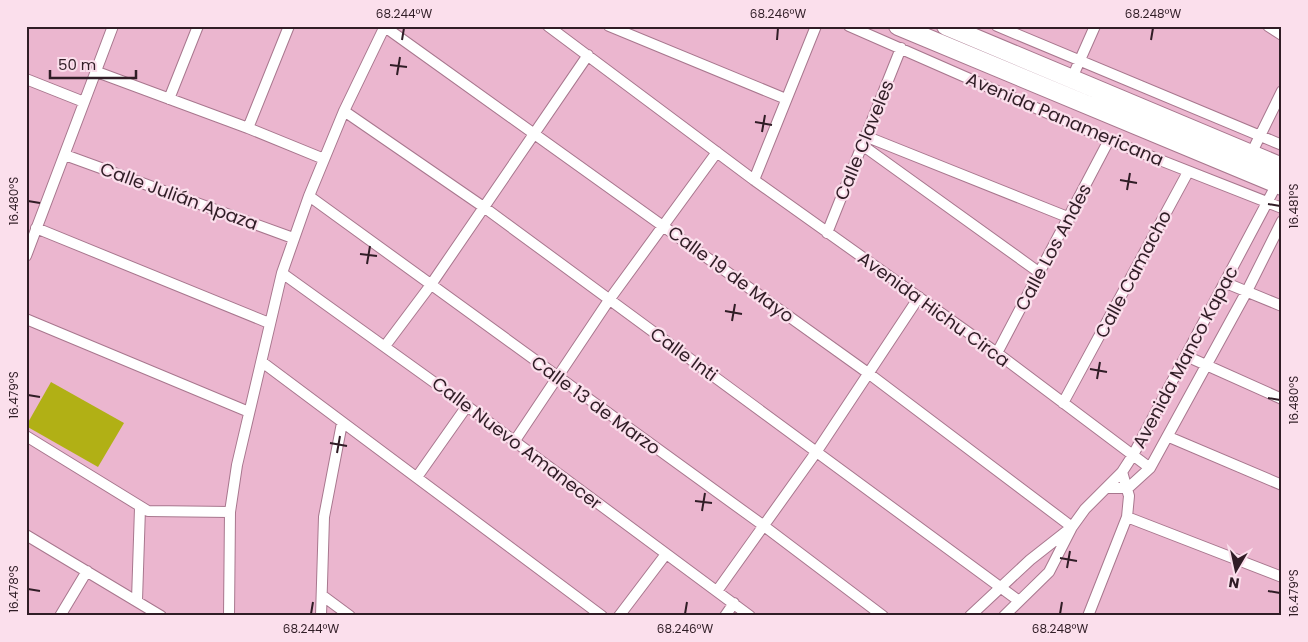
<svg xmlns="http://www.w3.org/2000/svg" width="1308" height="642" font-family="Poppins,sans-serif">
  <rect width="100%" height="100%" fill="#ebb6cf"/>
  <path fill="#b1b015" d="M 51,382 L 124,423 L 98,467 L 26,426 Z"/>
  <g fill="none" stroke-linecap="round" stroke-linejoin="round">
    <g stroke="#a8778e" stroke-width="12">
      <path id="street" d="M 548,26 L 754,180 L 997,353 L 1150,468
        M 609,26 L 786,99
        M 849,26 L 1109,140 L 1282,208
        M 997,26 L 1282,145
        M 1268,26 L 1282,35
        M 385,27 L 868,373 L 1072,527
        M 97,72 L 248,128 L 324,159
        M 1072,78 L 1095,26
        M 26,79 L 84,102
        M 169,99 L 198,26
        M 344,111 L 485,208 L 1019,601
        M 248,128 L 289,26
        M 865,136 L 1070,218
        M 862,145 L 1040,273
        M 1251,154 L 1282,91
        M 65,155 L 293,238
        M 754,180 L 816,26
        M 309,196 L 764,526 L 883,616
        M 36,228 L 269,323
        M 827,233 L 901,48
        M 26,256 L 113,26
        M 282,273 L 467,406 L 750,616
        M 1226,283 L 1282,306
        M 26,319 L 249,412
        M 385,346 L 430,286 L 588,55
        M 997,353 L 1109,140
        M 1186,356 L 1282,399
        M 262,362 L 602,616
        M 1063,403 L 1188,172
        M 26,436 L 148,511 L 230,512
        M 1169,437 L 1282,485
        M 514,442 L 609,300 L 717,152
        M 417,477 L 467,406
        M 1106,488 L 1128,488 L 1150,468 L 1247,291 L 1282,221
        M 1127,517 L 1282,577
        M 26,535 L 161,616
        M 717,591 L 817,451 L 919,297
        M 323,596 L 350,616
        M 137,600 L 140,508
        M 60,616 L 87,571
        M 229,616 L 230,512 L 237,465 L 282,273 L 309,196 L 344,111 L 385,26
        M 321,616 L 324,517 L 342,423
        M 619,616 L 666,554
        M 725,616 L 734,603
        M 970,616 L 1030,560 L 1072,527
        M 1004,616 L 1049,572 L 1072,527 L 1085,509 L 1122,472 L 1133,455 L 1279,180
        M 1088,616 L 1127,517 L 1129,496 L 1122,472"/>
    </g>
    <g stroke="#a8778e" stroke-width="20">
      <path id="highway" d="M 898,26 L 1282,186
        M 946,26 L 1282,167"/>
    </g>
    <use href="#street" stroke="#fff" stroke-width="10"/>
    <use href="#highway" stroke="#fff" stroke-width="18"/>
  </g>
  <path fill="none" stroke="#301d26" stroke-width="2" d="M 402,40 L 404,28M 777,40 L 778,28M 1151,40 L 1153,28M 390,65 L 407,67M 397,75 L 400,57M 755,122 L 772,125M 762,132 L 765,115M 1120,180 L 1137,183M 1127,190 L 1130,173M 28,201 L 40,203M 1268,204 L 1280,206M 360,254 L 377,256M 367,264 L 370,246M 725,311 L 742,314M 732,321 L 735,304M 1090,369 L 1107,372M 1097,379 L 1100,362M 28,395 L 40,397M 1268,398 L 1280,400M 330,443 L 347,446M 337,453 L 340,436M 695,501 L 712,503M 702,511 L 705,493M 1060,558 L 1077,561M 1067,568 L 1070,551M 28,589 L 40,591M 1268,591 L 1280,593M 311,614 L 313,602M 685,614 L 687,602M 1060,614 L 1062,602"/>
  <g text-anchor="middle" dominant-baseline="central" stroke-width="4.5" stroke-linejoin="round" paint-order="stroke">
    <g font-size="18" fill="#301d26" stroke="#fbdfec">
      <text transform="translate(1065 119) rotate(23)">Avenida Panamericana</text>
      <text transform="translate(864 140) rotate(-68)">Calle Claveles</text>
      <text transform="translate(179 196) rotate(20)">Calle Julián Apaza</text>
      <text transform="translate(1053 247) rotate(-62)">Calle Los Andes</text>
      <text transform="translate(731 274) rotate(36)">Calle 19 de Mayo</text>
      <text transform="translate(1133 274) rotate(-62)">Calle Camacho</text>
      <text transform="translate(934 309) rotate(36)">Avenida Hichu Circa</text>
      <text transform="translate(684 354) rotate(36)">Calle Inti</text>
      <text transform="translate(1185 357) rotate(-62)">Avenida Manco Kapac</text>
      <text transform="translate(596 405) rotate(36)">Calle 13 de Marzo</text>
      <text transform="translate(517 443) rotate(37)">Calle Nuevo Amanecer</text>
    </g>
  </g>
  <rect width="1308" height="642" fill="none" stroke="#fbdfec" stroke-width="55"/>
  <g transform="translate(1236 570) rotate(189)" stroke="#fbdfec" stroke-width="4" paint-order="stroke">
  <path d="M0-4L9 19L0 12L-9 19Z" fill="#301d26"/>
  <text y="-8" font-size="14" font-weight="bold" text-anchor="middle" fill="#301d26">N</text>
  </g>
  <path d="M50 70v8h86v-8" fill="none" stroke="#301d26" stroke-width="2.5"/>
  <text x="58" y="70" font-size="15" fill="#301d26" stroke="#fbdfec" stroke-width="4" paint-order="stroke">50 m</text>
  <rect x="28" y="28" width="1252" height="586" fill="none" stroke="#301d26" stroke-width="2"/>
  <g font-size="12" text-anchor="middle" fill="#301d26">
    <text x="404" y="18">68.244°W</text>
    <text x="778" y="18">68.246°W</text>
    <text x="1153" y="18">68.248°W</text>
    <text transform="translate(14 201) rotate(-90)" y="4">16.480°S</text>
    <text transform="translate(1294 206) rotate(-90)" y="4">16.481°S</text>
    <text transform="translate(14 395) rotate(-90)" y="4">16.479°S</text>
    <text transform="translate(1294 400) rotate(-90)" y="4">16.480°S</text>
    <text transform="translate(14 589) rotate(-90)" y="4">16.478°S</text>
    <text transform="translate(1294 593) rotate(-90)" y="4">16.479°S</text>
    <text x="311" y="633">68.244°W</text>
    <text x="685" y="633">68.246°W</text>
    <text x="1060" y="633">68.248°W</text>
  </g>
</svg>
